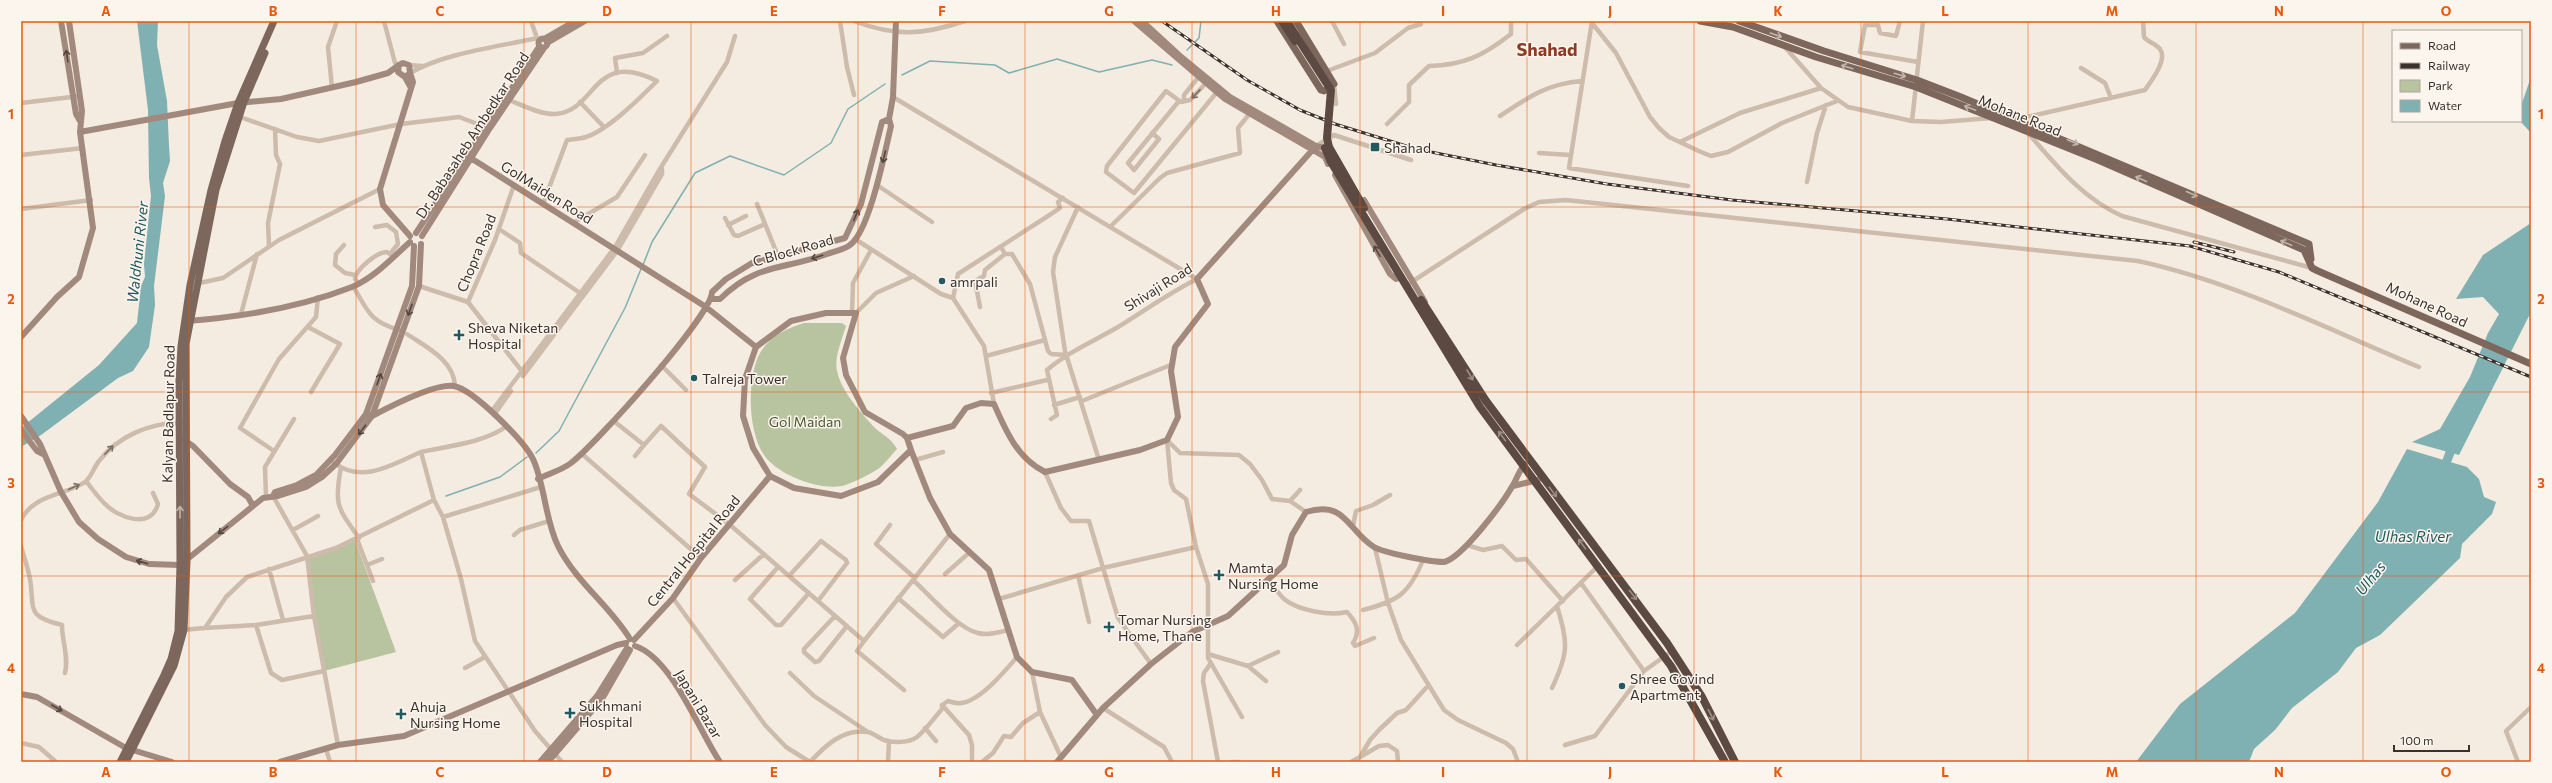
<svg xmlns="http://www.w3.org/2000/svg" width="2552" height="783" font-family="Commissioner,sans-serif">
  <rect width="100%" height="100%" fill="#f4ebe1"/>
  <path fill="#b8c4a0" d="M 804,323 L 842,323 L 846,326 C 842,340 834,357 837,371 C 841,391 862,414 875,428 C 884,436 890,437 897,449 C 891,455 885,464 878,469 C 869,475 852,483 842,486 C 819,490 785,477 769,461 C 747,440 746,378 760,353 C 769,337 787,328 804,323 Z
    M 355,540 L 396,652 L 324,671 L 307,556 Z"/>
  <path fill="#7fb0b2" d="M 137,21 L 158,21 L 157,45 L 167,101 L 169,146 L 170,161 L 163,183 L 165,196 L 154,286 L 155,305 L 149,347 L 133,371 L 118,378 L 41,435 L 21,447 L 21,428 L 99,365 L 137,323 L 141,286 L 145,277 L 144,264 L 151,196 L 149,178 L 148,110 Z
    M 2531,77 L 2531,133 L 2520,121 L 2521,106 Z
    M 2531,223 L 2531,312 L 2459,455 L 2412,442 L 2440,429 L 2470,377 L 2488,333 L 2499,314 L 2483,297 L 2456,299 L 2483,255 Z
    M 2407,449 L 2467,467 L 2479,479 L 2484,497 L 2496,502 L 2492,514 L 2462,544 L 2460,558 L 2380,635 L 2356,648 L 2338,672 L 2292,708 L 2275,730 L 2254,749 L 2249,762 L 2136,762 L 2180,704 L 2295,613 L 2378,502 Z"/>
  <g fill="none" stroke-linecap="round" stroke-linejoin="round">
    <path stroke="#7fb0b2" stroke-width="1.5" d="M 1187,50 L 1199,38 L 1201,21
      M 902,75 L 930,61 L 995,65 L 1009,73 L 1057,59 L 1099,72 L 1152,60 L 1172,65
      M 643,265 L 652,242 L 695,173 L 730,156 L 784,175 L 831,143 L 848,109 L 885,84
      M 536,453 L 559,431 L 625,308 L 641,269
      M 446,496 L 500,477 L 527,457"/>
    <path stroke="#7fb0b2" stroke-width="9" d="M 2443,471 L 2454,442"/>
    <path stroke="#cdbbac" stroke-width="4.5" d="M 384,21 L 395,63 L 399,65
      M 531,21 L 537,38
      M 840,21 L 847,67 L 854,95
      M 854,21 C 896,37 923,35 965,21
      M 1332,21 L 1344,44
      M 1592,21 L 1569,168 L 1688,186
      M 1900,21 L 1896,36 L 1880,33 L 1878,25 L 1865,25 L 1860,52 L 1918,62
      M 1592,23 L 1616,53 L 1650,117 L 1659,128 L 1669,137 L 1701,152 L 1711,156 L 1728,152 L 1782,123 L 1837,101
      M 1784,46 L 1821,88 L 1848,107 L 1912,121 L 1941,122 L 1991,118
      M 409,65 L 422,66
      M 2081,68 L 2105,83 L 2111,98
      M 1327,71 L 1375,53 L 1408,28 L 1421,24
      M 410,73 C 444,53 498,47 537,38 L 539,41
      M 617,73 L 615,58 L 643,53 L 667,36
      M 1208,81 L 1190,100 L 1181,102 L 1166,91 L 1107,166 L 1106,172 L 1134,193 L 1217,92
      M 1334,84 L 1336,104
      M 332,88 L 328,47 L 337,21
      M 893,97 L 1197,279
      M 509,100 C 522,105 541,115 556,114 C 598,110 592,49 657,81 C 640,98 608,130 586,137 C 580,139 573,139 567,140 L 543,204
      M 1184,101 L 1184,95 L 1201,74
      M 580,102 L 603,126
      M 21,103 L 80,96
      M 237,116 L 297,137 L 319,141 L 401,124 L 459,117 L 488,128
      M 1500,116 C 1529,97 1546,84 1582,81
      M 2014,120 L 2145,90 C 2151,81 2168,60 2160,49 C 2156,44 2148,42 2144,37 L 2143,21
      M 1912,121 L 1923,21
      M 1387,124 L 1409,102 L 1409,85 L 1429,66 C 1464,65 1483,56 1511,34 L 1511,21
      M 1152,133 L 1159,139 L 1134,170 L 1128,163 L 1179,101
      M 2028,133 C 2056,165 2082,198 2122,216 L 2312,268
      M 1680,142 L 1740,113 L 1821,88
      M 1316,146 L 1334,135 L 1411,160
      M 1539,153 L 1570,155
      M 21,155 L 83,148
      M 1807,182 L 1817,133 L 1826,105
      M 877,185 L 932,222
      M 757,204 L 778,256
      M 1078,207 L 1055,257 L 1053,272 L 1065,351 L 1099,460
      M 21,209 L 91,200
      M 725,218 L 734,235 L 738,236 L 765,224
      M 573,223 L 617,197 L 645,155
      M 728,225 L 746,216
      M 375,227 L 387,225 L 396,232 L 398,244 L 390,254
      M 1110,227 L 1160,178 L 1167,173 L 1240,153 L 1238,128 L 1251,112
      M 499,229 L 520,243 L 521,253 L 583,295
      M 855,239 L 941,294 L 953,298 L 984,346 L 994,404
      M 344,245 L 336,254 L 335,265 L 345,273 L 355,275
      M 269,246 L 268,223 L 280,164 L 276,155 L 275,129
      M 1001,247 L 1005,254 L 1012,254 L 1030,284 L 1048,351 L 1051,354 L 1067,355
      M 358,283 L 355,279 C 356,269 377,252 387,252 L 394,257
      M 1410,283 L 1524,209 L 1539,202 L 1566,200 L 2138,261 C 2235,282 2327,329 2419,367
      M 190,285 L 223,278 L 279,240 L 380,189
      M 353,286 C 368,311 369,321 399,330
      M 419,286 L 468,302 L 524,374
      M 953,298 L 958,274 L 1048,216 L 1060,208 L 1058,202 L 1063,198
      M 468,302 L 495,240 L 514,185
      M 980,307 L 975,281 L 984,276 L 985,270 L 1005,254
      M 852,313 L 853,283 L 871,250
      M 856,313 L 876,293 L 914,276
      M 241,314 L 257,254
      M 308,327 L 340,344 L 311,392
      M 407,334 C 426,347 454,360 455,386
      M 986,356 L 1045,340
      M 661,365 L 686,390
      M 523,376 L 617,251 L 662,174 L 662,169
      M 991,393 L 1047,380
      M 1082,401 L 1173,364
      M 1054,405 L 1080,397
      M 491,412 L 615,247 L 658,172 L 727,62 L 735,36
      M 494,415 L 511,391
      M 1051,419 L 1057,415 L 1047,370 C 1068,352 1094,341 1118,327 C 1144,311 1169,293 1197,279
      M 615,422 L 644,445 L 661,426 L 705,467 L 689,494 L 729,524 L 864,641 L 950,534
      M 1167,440 L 1171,483 L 1174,490 L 1186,499 L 1196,547 L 1208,584 L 1208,658 L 1242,717
      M 1167,440 L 1180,453 L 1239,455 L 1250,464 L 1262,480 L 1272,499 L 1290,501 L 1306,512
      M 274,451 L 240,428 L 279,359 L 316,317 L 318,297
      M 582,454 L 701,558
      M 635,456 L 644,445
      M 915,460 L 943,452
      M 333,462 C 362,485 393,464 421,452
      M 341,467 C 334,505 337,507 359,538
      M 1045,472 L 1061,508 L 1071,521 L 1089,521 L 1118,618 L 1151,664
      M 86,481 C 92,489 98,497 104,503 C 118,518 151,530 158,504 L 153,493
      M 273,496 L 307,556 L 314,616 L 338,745
      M 266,497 L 265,467 L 294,419
      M 434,500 L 443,517 L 461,579 L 475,641 L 535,731 L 562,762
      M 1290,501 L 1300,490
      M 443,517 L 541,487
      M 21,520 C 34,494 64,496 85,482 C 91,478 94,467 99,461 C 117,437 150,422 182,423
      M 890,525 L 876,544 L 915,578
      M 1353,526 L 1356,511 L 1373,505 L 1390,495
      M 293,530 L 318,516
      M 514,535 L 520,530 L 549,521
      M 357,539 L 373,581
      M 1467,545 L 1483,550 L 1502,546 L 1516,560 L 1526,559 L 1563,601
      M 21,546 C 24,557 28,568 30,579 C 35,609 25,616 62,625 C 62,642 69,657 65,673
      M 1375,548 L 1388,603 L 1401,640 L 1444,710 L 1458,720 L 1506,743 L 1513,749 L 1518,762
      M 367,565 L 382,559
      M 778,567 L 750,599 L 776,625 L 781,625 L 809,593
      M 269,569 L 283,620
      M 945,574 L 970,552
      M 1078,575 L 1089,622
      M 789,576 L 821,541 L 846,560 L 847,563 L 818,601
      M 1268,579 C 1273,586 1278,593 1284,599 C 1299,611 1330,616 1347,612 C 1356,622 1361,630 1353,643 L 1355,646 L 1374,638
      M 735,580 L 764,554
      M 913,580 C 929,594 958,629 978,633 C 988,636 999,632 1009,630
      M 1581,583 L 1644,671
      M 673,598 L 765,725 L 786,747 L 810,762
      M 898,598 L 943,637 L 959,623
      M 999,599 L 1103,568 L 1196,547
      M 1363,610 C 1398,601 1409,594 1423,560
      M 835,616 L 804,649 L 804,652 L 815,662 L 819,661 L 847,626
      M 256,625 L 314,616
      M 205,628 L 256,625 L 271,673 L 282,680 L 324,671
      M 182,630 L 205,628 L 226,597 L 247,577 L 336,548 L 434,500 L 421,452 C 448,446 484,443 507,426
      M 864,641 L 857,651 L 904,690
      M 1517,645 L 1599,565
      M 1208,654 L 1248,666 L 1278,652
      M 1211,663 L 1204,673 L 1203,681 L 1218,762
      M 1248,666 L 1266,681
      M 465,668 L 485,657
      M 1032,672 L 1040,712 L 1061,757
      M 790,673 L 814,696 L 868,732
      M 1552,688 C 1569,652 1568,644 1557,606
      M 942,705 L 969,735 L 972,745 L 972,762
      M 1103,708 L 1164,747 L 1172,762
      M 925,728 L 936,741
      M 21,743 L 39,747 L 56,762
      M 1565,745 L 1595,736 L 1644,671 L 1672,651
      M 326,749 L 330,762
      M 1360,757 L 1379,746 L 1388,745 L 1397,751 L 1398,762
      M 810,762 C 825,746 843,728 868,732 C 873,733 879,738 884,740 C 893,743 909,743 917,737 C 926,730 934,718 942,709 L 942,705 L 948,701 C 952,702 957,704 961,703 C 980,701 1005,671 1017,657
      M 888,762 L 889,741
      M 982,762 L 993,753 L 1004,736 L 1011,737 L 1023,723 L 1040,712
      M 1232,762 L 1239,762
      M 1351,762 L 1360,757 L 1370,740 L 1379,730 L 1397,713 L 1406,710 L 1426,688
      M 2518,762 L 2506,731 L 2531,707"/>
    <path stroke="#a18a7d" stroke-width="6" d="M 61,21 L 76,114 L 80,121
      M 1134,21 L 1225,99 L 1325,157 L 1328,164
      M 1142,21 L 1179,55 L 1230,97 L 1316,146 L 1329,149
      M538.5 43a4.5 4.5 0 1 1 9 0a4.5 4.5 0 1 1-9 0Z
      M 544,39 L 575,21
      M 547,43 L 585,21
      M 410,73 L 413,82 L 380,189 L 383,205 L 410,236
      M 405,77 L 410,73 L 409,65 L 403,63 L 399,65 L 398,72 L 405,77 L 411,88
      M 80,132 L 238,103 L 281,99 L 356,82 L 388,73 L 399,65
      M 466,155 L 706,307 L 756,347
      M 1335,175 L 1390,274 L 1396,279 L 1401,277
      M 1364,200 L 1425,302
      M 416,233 L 539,47
      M 422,236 L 490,128 L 544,48
      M 712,299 L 720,299 C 756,263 784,270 827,254 C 834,251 844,250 850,245 C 870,230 885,151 891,126 L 889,119 L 893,97 L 896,21
      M 826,313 L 856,313 L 843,358 L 846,375 L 865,412 L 903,434 L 907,438 L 911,450 L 878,482 L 841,496 L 794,488 L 770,476 L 753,448 L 743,416 L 745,379 L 756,347 L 791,321 Z
      M 187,321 C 241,317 301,307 352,287 C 374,278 392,258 410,242
      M 21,337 L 57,297 L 79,277 L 93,228 L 80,132 L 82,111 L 69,21
      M 366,414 L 372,416 C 389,407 436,383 454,386 C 474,390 524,441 533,459 C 545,485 545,520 558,546 C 576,582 610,606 630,639
      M 21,416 L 40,444 L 61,492 L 79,522 L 98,539 L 126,557 L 149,564 L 180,565 L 263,498 L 278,496 L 306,487 L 322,477 L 336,464 L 372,416 L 419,286 L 421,244
      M 21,430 L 37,451 L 43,454
      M 907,438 L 953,426 L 966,408 L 981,403 L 994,404 C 1006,431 1017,458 1045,472 L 1140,450 L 1167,440 L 1178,417 L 1171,371 L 1175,347 L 1208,304 L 1197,279 L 1316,146
      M 184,440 L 193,446 L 230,484 L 248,497 L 253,506
      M 911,450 L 930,498 L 950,534 L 989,570 L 1017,657 L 1032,672 L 1072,680 L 1097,715
      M 538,479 C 548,474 562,470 571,463 C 595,445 712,315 712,292 L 726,279 L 752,263 L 845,238 L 861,204 L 882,122 L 889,119
      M 1513,486 L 1538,480
      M 273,496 L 275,492 L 297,485 L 316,475 L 335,455 L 366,414 L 412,286 L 414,246
      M 634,640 L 673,598 L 701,558 L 770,476
      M 635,646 C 672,658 699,731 720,762
      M 21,694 L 37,697 L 126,748 L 172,762
      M 280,762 L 338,745 L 404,736 L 617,645 L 626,643
      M 540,762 L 597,696 L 627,648
      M 548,762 L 602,699 L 630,650
      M 1057,762 L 1103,708 L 1151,664 L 1192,632 L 1228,616 L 1284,565 L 1292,535 L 1306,512 C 1346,500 1347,530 1374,547 C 1384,553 1431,562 1444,562 C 1462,558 1503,503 1513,485 C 1517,479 1519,470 1525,464"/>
    <path stroke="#7d675c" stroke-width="7" d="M 1277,21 L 1321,90 L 1324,91 L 1334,84 L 1296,21
      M 1700,21 L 1733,27 L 1816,57 L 1916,87 L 2098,160 L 2304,250 L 2312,268 L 2318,271 L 2531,364
      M 1739,21 L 1824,51 L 1917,80 L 1961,97 L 2309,244 L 2311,259
      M 120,762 L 164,675 L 171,659 L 178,631 L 180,565 L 179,381 L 181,346 L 190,285 L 211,190 L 225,141 L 238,103 L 274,21
      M 126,762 L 174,666 L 184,630 L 187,561 L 186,344 L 216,190 L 244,102 L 265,53"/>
    <path stroke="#5c4a42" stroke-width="8" d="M 1287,21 L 1295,34
      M 1331,162 L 1480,407 L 1671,666 L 1725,762
      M 1421,300 L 1486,401 L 1667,643 L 1702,697 L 1735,762"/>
    <g stroke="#3b302b" stroke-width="3">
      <path id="rail" d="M 1162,21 L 1247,80 L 1300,110 L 1335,124 L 1416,149 L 1496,165 L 1607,184 L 1732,200 L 1947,219 L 2190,246 L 2279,272 L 2531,377
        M 2194,242 L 2234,252"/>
    </g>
    <use href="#rail" stroke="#fbf5ee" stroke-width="1.5" stroke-dasharray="4.5" stroke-linecap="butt"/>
    <path stroke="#5c4a42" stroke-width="8" d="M 1282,21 L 1295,41
      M 1295,34 L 1331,90 L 1327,138 L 1329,147 L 1364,208
      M 1325,148 L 1331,162"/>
  </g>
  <defs><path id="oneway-shaft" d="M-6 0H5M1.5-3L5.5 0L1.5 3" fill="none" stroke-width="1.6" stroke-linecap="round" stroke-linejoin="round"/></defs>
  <g stroke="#c2b5ac">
    <use href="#oneway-shaft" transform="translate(1776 35) rotate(19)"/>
    <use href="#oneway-shaft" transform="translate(1847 67) rotate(-163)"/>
    <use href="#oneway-shaft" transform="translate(1900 75) rotate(16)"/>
    <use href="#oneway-shaft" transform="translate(1970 108) rotate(-159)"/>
    <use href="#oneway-shaft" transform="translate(2073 142) rotate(23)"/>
    <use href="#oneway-shaft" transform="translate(2141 179) rotate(-156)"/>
    <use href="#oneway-shaft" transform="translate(2192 194) rotate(24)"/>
    <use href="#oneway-shaft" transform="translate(2286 243) rotate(-157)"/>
    <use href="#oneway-shaft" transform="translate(180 512) rotate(-90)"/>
  </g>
  <g stroke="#544640">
    <use href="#oneway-shaft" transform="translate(67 56) rotate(-99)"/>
    <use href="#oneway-shaft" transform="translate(884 157) rotate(103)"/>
    <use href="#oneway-shaft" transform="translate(856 215) rotate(-67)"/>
    <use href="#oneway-shaft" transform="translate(1377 251) rotate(-119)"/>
    <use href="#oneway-shaft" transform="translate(817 257) rotate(163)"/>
    <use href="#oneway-shaft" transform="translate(410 310) rotate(110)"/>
    <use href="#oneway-shaft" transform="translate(379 379) rotate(-70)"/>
    <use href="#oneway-shaft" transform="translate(362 430) rotate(127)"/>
    <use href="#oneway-shaft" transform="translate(223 530) rotate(142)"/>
    <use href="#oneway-shaft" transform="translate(142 562) rotate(-164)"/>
    <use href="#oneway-shaft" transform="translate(57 708) rotate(30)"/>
  </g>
  <g stroke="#7d6f65">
    <use href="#oneway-shaft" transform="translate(1196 94) rotate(133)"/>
    <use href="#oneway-shaft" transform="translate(109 450) rotate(-46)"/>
    <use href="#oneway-shaft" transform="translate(74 487) rotate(-24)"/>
  </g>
  <g stroke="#9c8e87">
    <use href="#oneway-shaft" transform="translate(1470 375) rotate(59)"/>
    <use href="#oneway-shaft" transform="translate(1502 436) rotate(-126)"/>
    <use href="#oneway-shaft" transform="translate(1553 492) rotate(53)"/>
    <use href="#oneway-shaft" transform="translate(1582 544) rotate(-126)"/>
    <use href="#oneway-shaft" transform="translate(1633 595) rotate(52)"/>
    <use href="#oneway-shaft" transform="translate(1711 715) rotate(63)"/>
  </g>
  <path fill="none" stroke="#e8590c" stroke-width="1" stroke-opacity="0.55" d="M 189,21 L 189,762M 356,21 L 356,762M 524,21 L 524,762M 691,21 L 691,762M 858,21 L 858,762M 1025,21 L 1025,762M 1192,21 L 1192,762M 1360,21 L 1360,762M 1527,21 L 1527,762M 1694,21 L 1694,762M 1861,21 L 1861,762M 2028,21 L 2028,762M 2196,21 L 2196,762M 2363,21 L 2363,762M 21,207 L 2531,207M 21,392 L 2531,392M 21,576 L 2531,576"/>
  <g fill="#1f5a5e" stroke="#fbf5ee" stroke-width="1.5">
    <rect x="1370" y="142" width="10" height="10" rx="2"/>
    <circle cx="942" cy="281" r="4"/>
    <path d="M457 329h4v4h4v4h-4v4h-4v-4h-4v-4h4z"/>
    <circle cx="694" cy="378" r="4"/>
    <path d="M1217 569h4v4h4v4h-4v4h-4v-4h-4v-4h4z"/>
    <path d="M1107 621h4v4h4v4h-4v4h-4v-4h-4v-4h4z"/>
    <circle cx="1622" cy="686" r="4"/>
    <path d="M568 707h4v4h4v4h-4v4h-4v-4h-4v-4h4z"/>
    <path d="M399 708h4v4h4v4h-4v4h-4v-4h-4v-4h4z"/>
  </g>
  <g text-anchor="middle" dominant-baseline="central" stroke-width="3" stroke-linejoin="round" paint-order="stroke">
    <g font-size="14" fill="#3b302b" stroke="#fbf5ee">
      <text transform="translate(2020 115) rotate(22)">Mohane Road</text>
      <text transform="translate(472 135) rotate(-57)">Dr. Babasaheb Ambedkar Road</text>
      <text transform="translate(547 192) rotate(32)">GolMaiden Road</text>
      <text transform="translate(793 250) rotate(-16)">C Block Road</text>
      <text transform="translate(476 253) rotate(-68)">Chopra Road</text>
      <text transform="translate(1158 287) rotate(-32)">Shivaji Road</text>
      <text transform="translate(2427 304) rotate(25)">Mohane Road</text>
      <text transform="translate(168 414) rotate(-89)">Kalyan Badlapur Road</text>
      <text transform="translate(693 551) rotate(-51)">Central Hospital Road</text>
      <text transform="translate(699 704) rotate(59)">Japani Bazar</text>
    </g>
    <g font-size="14" fill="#3b302b" stroke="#fbf5ee" text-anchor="start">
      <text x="1384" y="147">Shahad</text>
      <text x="950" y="281">amrpali</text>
      <text x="468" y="327">Sheva Niketan<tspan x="468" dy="16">Hospital</tspan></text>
      <text x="702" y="378">Talreja Tower</text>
      <text x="1228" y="567">Mamta<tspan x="1228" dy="16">Nursing Home</tspan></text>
      <text x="1118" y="619">Tomar Nursing<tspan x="1118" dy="16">Home, Thane</tspan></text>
      <text x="1630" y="678">Shree Govind<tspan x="1630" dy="16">Apartment</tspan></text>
      <text x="579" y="705">Sukhmani<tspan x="579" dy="16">Hospital</tspan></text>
      <text x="410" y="706">Ahuja<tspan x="410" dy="16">Nursing Home</tspan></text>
    </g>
    <g font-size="14" fill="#4a5a2e" stroke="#fbf5ee">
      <text x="805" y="421">Gol Maidan</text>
    </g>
    <g font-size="15" font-style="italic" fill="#1f5a5e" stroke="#fbf5ee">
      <text transform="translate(137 252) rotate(-84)">Waldhuni River</text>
      <text x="2413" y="536">Ulhas River</text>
      <text transform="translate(2370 578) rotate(-51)">Ulhas</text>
    </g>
    <g font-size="18" font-weight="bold" fill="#8c3b22" stroke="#fbf5ee">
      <text x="1547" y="49">Shahad</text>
    </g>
  </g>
  <rect width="2552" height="783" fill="none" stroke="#fbf5ee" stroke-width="44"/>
  <rect x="2392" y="30" width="130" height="92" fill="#fbf5ee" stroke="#aea6a0"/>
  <rect x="2400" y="43" width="20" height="6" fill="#7d675c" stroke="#aea6a0"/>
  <text x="2428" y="50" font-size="12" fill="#3b302b">Road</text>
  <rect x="2400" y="63" width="20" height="6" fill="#3b302b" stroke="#aea6a0"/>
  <text x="2428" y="70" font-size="12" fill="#3b302b">Railway</text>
  <rect x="2400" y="80" width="20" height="12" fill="#b8c4a0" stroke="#aea6a0"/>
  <text x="2428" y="90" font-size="12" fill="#3b302b">Park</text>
  <rect x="2400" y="100" width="20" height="12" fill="#7fb0b2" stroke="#aea6a0"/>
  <text x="2428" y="110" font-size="12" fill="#3b302b">Water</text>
  <path d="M2394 745v6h75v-6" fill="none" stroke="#3b302b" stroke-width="2"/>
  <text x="2400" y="745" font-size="12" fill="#3b302b" stroke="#fbf5ee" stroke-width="3" paint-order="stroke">100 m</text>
  <rect x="22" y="22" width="2508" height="739" fill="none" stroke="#e8590c" stroke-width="1.5"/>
  <g font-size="13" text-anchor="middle" font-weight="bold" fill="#e8590c">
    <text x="106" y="16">A</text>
    <text x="273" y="16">B</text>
    <text x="440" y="16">C</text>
    <text x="607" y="16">D</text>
    <text x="774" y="16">E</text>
    <text x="942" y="16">F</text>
    <text x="1109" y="16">G</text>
    <text x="1276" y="16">H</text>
    <text x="1443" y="16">I</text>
    <text x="1610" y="16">J</text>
    <text x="1778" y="16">K</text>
    <text x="1945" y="16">L</text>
    <text x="2112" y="16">M</text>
    <text x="2279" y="16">N</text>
    <text x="2446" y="16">O</text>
    <text x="11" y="119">1</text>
    <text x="2541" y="119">1</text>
    <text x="11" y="304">2</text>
    <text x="2541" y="304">2</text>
    <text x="11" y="488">3</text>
    <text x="2541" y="488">3</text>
    <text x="11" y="673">4</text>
    <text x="2541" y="673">4</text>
    <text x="106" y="777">A</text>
    <text x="273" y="777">B</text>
    <text x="440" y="777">C</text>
    <text x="607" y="777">D</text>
    <text x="774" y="777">E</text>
    <text x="942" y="777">F</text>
    <text x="1109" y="777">G</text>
    <text x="1276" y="777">H</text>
    <text x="1443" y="777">I</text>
    <text x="1610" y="777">J</text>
    <text x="1778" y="777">K</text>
    <text x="1945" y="777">L</text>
    <text x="2112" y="777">M</text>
    <text x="2279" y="777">N</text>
    <text x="2446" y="777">O</text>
  </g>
</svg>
